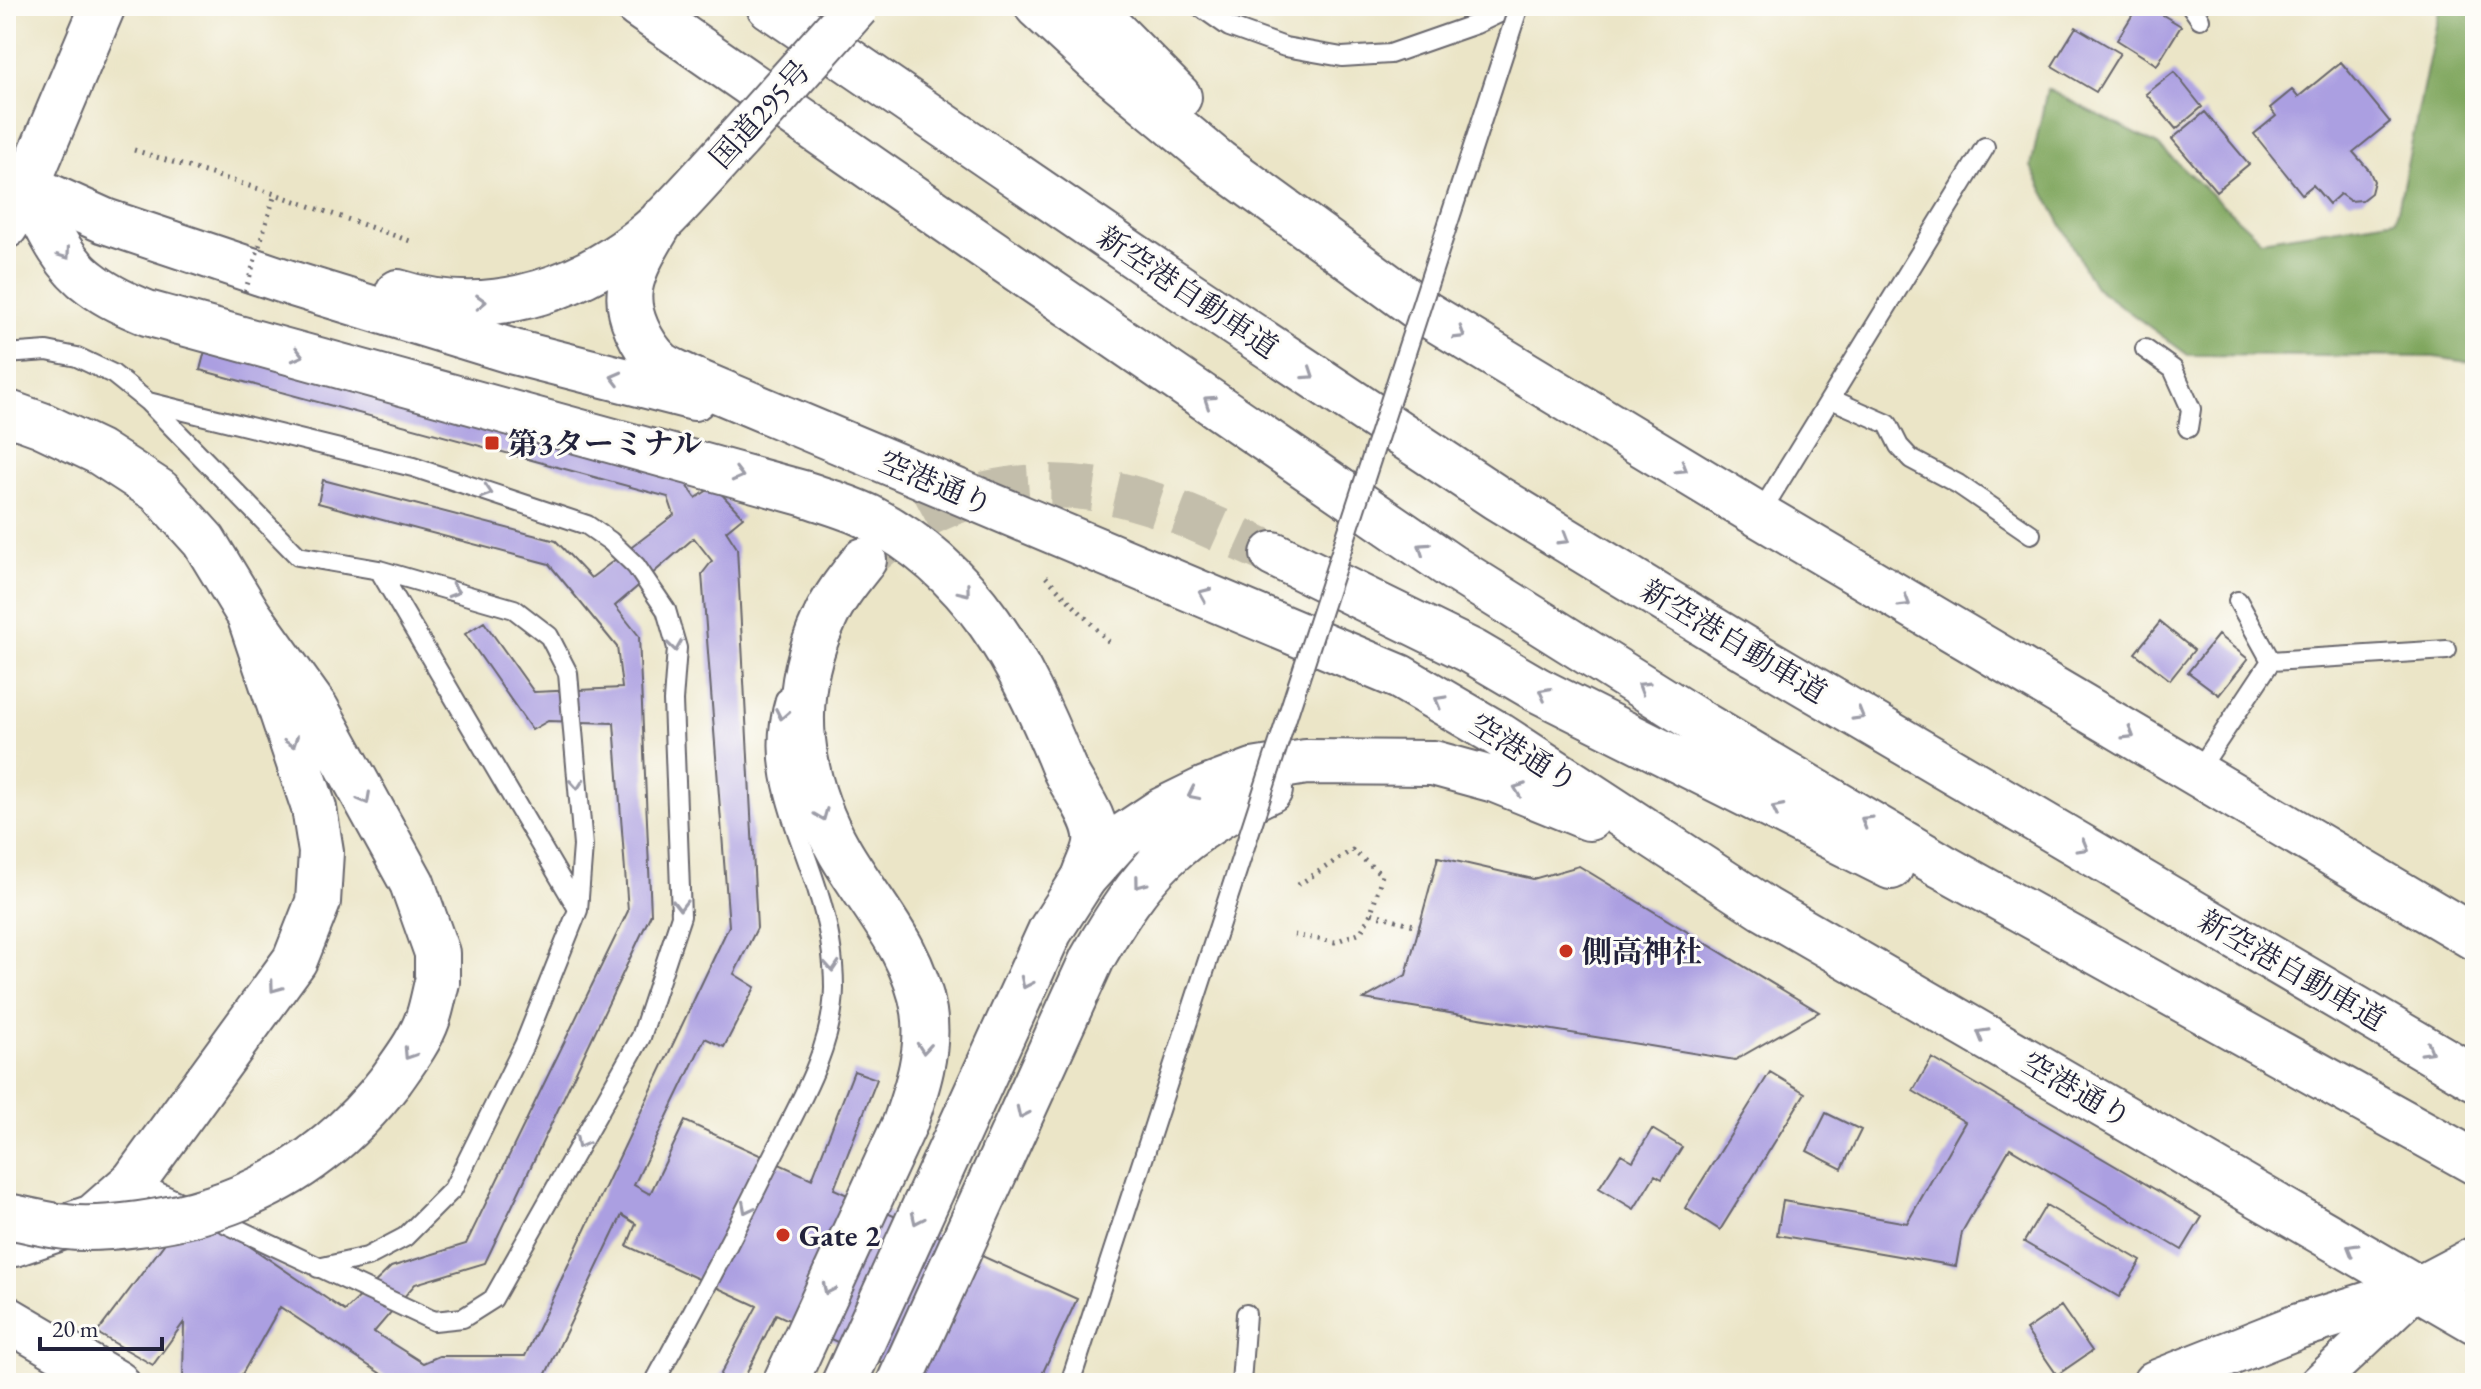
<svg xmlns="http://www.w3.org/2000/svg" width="2481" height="1389" font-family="'EB Garamond','Noto Serif JP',serif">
  <rect width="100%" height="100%" fill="#fdfcf7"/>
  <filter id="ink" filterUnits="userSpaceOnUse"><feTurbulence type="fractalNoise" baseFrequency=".0125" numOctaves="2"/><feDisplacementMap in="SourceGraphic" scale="16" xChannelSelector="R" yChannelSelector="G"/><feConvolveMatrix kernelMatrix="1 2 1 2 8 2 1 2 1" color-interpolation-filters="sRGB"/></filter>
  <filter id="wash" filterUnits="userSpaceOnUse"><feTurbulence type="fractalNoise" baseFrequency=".006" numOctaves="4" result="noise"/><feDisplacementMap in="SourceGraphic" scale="32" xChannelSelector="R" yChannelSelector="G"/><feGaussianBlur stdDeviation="1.8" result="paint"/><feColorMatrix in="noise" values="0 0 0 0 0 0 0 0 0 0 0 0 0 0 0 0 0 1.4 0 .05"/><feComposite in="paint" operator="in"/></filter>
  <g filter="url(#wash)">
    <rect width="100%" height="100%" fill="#ebe5c7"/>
    <path fill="#7fa65d" stroke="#50644c" stroke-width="2" d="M 2440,6 L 2475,6 L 2475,363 L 2434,357 L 2188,355 L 2094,286 L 2031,167 L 2047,89 L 2158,145 L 2261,240 L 2396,219 Z"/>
    <g id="blocks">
      <path fill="#ab9fe1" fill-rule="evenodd" d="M 2138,6 L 2148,6 L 2181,26 L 2157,65 L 2117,40 Z
        M 2076,27 L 2120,53 L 2096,92 L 2052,66 Z
        M 2341,62 L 2390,122 L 2353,152 L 2369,170 L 2374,181 L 2371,193 L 2362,200 L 2350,201 L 2340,194 L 2329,204 L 2313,185 L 2302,194 L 2254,134 L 2276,116 L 2270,108 L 2292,90 L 2298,97 Z
        M 2174,72 L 2202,107 L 2176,129 L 2146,94 Z
        M 2205,112 L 2249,164 L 2216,191 L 2172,139 Z
        M 206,347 L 677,471 L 696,498 L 714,486 L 743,517 L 726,531 L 737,548 L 757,928 L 734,974 L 755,987 L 724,1047 L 705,1038 L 634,1185 L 650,1194 L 685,1121 L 812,1179 L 854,1071 L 877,1079 L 834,1189 L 1077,1299 L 1038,1383 L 927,1383 L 776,1314 L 742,1383 L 716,1383 L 757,1306 L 627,1246 L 636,1224 L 622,1215 L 543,1380 L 511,1383 L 395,1383 L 280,1307 L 237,1383 L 183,1383 L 184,1322 L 153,1365 L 97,1333 L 192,1207 L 345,1311 L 391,1267 L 466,1244 L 628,911 L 614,723 L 548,721 L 532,730 L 465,634 L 484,622 L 534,692 L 622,688 L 617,647 L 549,564 L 318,503 L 323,480 L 556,541 L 591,578 L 674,515 L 668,497 L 200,370 ZM 694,538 L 712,561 L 702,574 L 729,926 L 525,1356 L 439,1356 L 423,1363 L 374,1332 L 415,1284 L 485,1263 L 651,914 L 639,636 L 615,606 Z
        M 2160,622 L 2194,650 L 2170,680 L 2135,653 Z
        M 2218,635 L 2248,659 L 2219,695 L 2188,672 Z
        M 1438,857 L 1533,879 L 1579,866 L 1819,1012 L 1735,1060 L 1364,999 L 1406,975 Z
        M 1932,1058 L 2202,1217 L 2182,1250 L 2010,1148 L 1962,1232 L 1956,1266 L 1777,1235 L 1783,1201 L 1907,1223 L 1965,1122 L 1913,1091 Z
        M 1770,1072 L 1805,1093 L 1720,1230 L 1685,1208 Z
        M 1826,1113 L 1861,1130 L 1842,1169 L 1807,1151 Z
        M 1652,1129 L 1682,1147 L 1662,1179 L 1655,1175 L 1634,1209 L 1599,1188 L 1621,1154 L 1633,1161 Z
        M 2046,1205 L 2141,1261 L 2119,1297 L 2024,1242 Z
        M 2061,1306 L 2092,1351 L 2057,1375 L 2026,1330 Z"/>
    </g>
  </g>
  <g filter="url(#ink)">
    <use href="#blocks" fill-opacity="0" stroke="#68666c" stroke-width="2"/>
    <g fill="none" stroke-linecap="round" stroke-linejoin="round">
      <path stroke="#c3beab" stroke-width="44" stroke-dasharray="44 22" stroke-linecap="butt" d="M 870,555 C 942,487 1044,471 1137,499 C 1184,512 1229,535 1273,554"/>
      <g stroke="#68666c" stroke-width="22">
        <path id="service" d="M 1199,6 L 1229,27 L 1285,47 L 1342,57 L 1390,54 L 1476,24 L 1514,6
          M 2191,6 L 2200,19
          M 2145,349 L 2173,369 L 2191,409 L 2188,428
          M 6,354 L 47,351 L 77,357 L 113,374 L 148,402 L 298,556 L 379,570 L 514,609 L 549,636 L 568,673 L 583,846 L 578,910 L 524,1045 L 453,1189 L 405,1237 L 367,1257 L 318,1268
          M 1831,399 L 1888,424 L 1899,446 L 1911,459 L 1958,484 L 2031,534
          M 1759,515 L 1985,147
          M 379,570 L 578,909
          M 2271,661 L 2447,650
          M 2196,774 L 2271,661 L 2238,601
          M 135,1181 L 434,1321 L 463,1318 L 493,1299 L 641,1037 L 681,916 L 673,701 L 677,648 L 666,610 L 636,566 L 610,541 L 587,525 L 413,467 L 148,402
          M 654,1383 C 694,1310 733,1237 769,1163 C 796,1109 833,1050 834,988 C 834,956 828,923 818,892 C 798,826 764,771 785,699
          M 1241,1383 L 1246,1314"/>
      </g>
      <g stroke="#68666c" stroke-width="40">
        <path id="minor" d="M 2318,1383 L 2418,1289"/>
      </g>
      <g stroke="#68666c" stroke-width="48">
        <path id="tertiary" d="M 6,177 L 27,186 C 44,219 60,262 92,284 C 109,297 128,305 147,313 L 806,494 C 826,501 849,507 869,517 C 973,570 1021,662 1063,766 C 1072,788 1099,818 1096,843 C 1095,854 1087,867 1084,878
          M 6,226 L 27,186
          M 6,412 L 42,425 L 99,452 L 159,491 L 204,541 L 249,615 L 317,710 L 412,883 L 437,953 L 437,982
          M 6,1244 L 14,1244 L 93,1217 L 134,1181 L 295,960 L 318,902 L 321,852 L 314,808 L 249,615
          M 2155,1383 L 2299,1326 L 2420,1288 L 2475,1259"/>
      </g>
      <g stroke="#68666c" stroke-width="48">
        <path id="trunk" d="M 1037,6 L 1099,63 L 1218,162 L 1425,313 L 1759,515 L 2475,938
          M 1089,6 L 1179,97
          M 27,186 L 105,221 L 293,284 L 514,352 L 694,398
          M 662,220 C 650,241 634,264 630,289 C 626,314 642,346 660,363 C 667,369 679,373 688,378 L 1400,677 L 1496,733 L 1765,909 L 2475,1321
          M 398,292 C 494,323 592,286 663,220 C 689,194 713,166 738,139
          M 6,1318 L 117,1383
          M 844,1383 L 1050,931 L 1084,878 L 1120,838 L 1162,810 L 1205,789 L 1253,771 L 1306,762 L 1433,763 L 1495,780 L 1589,818
          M 899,1383 L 1092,959 C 1142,871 1177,833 1270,790"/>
      </g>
      <g stroke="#68666c" stroke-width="48">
        <path id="motorway" d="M 638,6 L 969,236 L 1450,566 L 1702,724 L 1942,866 L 2475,1162
          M 769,6 L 1187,292 L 1497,498 L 1742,647 L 2475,1078
          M 27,186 L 103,6
          M 1273,554 L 1473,652 L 1538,690 L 1891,867
          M 785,1383 L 905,1123 C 917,1088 930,1050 924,1011 C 914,949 870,904 840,852 C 798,779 788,697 824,620 C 834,597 849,579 864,560"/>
      </g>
      <path stroke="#68666c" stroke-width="5" stroke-dasharray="2 6" stroke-linecap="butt" d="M 134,150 L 275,194 L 413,242
        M 1046,577 L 1112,645
        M 1298,885 L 1352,850 L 1382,875 L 1371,913 L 1421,927
        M 1294,935 L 1335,942 L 1361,932 L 1371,913"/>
      <use href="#service" stroke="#fff" stroke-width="18"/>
      <use href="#minor" stroke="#fff" stroke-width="36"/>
      <use href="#tertiary" stroke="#fff" stroke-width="44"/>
      <use href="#trunk" stroke="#fff" stroke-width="44"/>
      <use href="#motorway" stroke="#fff" stroke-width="44"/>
      <g stroke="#68666c" stroke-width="22" stroke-linecap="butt">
        <path id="service-bridge" d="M 1070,1383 L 1519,6"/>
      </g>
      <g stroke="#68666c" stroke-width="48" stroke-linecap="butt">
        <path id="tertiary-bridge" d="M 6,1216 C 26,1219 46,1225 66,1227 C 89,1230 116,1227 139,1224 C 243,1211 327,1164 391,1080 C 405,1060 420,1041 428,1018 C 432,1006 434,994 437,982"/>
      </g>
      <g stroke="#68666c" stroke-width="48" stroke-linecap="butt">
        <path id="trunk-bridge" d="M 738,139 L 857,6"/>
      </g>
      <path stroke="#68666c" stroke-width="5" stroke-dasharray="2 6" stroke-linecap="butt" d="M 245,292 L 275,194"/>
      <use href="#service-bridge" stroke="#fff" stroke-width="18"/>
      <use href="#tertiary-bridge" stroke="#fff" stroke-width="44"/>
      <use href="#trunk-bridge" stroke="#fff" stroke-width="44"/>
    </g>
    <defs><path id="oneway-chevron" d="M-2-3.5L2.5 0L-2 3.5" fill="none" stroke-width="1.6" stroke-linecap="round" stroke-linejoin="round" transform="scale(2)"/></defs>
    <g stroke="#9c9ca7">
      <use href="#oneway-chevron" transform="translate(65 254) rotate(55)"/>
      <use href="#oneway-chevron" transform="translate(481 302) rotate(-2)"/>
      <use href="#oneway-chevron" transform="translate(1460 334) rotate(31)"/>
      <use href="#oneway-chevron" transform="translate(298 355) rotate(15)"/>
      <use href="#oneway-chevron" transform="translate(1309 374) rotate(34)"/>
      <use href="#oneway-chevron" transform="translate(616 378) rotate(-166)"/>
      <use href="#oneway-chevron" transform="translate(1209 401) rotate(-146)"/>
      <use href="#oneway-chevron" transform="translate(1682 468) rotate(31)"/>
      <use href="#oneway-chevron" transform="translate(738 475) rotate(15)"/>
      <use href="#oneway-chevron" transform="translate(487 492) rotate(18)"/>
      <use href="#oneway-chevron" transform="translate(1564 539) rotate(31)"/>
      <use href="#oneway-chevron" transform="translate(1423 548) rotate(-146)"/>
      <use href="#oneway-chevron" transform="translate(454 591) rotate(17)"/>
      <use href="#oneway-chevron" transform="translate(965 591) rotate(51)"/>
      <use href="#oneway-chevron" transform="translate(1204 594) rotate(-157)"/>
      <use href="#oneway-chevron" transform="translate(1905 602) rotate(31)"/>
      <use href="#oneway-chevron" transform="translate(675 646) rotate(82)"/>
      <use href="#oneway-chevron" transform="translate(1643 687) rotate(-148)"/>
      <use href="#oneway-chevron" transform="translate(1544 693) rotate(-152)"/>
      <use href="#oneway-chevron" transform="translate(1440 701) rotate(-150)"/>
      <use href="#oneway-chevron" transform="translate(782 714) rotate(101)"/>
      <use href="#oneway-chevron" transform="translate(1859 715) rotate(30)"/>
      <use href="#oneway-chevron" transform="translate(2129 734) rotate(31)"/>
      <use href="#oneway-chevron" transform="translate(292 742) rotate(71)"/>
      <use href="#oneway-chevron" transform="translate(577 784) rotate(85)"/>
      <use href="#oneway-chevron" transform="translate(1519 789) rotate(-159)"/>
      <use href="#oneway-chevron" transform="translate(1193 794) rotate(154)"/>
      <use href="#oneway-chevron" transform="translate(365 799) rotate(62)"/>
      <use href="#oneway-chevron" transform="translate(1777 809) rotate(-153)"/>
      <use href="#oneway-chevron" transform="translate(822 815) rotate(68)"/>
      <use href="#oneway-chevron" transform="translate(1866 821) rotate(-149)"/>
      <use href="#oneway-chevron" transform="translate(2083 847) rotate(30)"/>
      <use href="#oneway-chevron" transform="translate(1140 883) rotate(127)"/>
      <use href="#oneway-chevron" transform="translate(680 905) rotate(90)"/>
      <use href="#oneway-chevron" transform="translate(832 966) rotate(86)"/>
      <use href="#oneway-chevron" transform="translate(1026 983) rotate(115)"/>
      <use href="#oneway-chevron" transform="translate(275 987) rotate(126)"/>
      <use href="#oneway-chevron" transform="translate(1982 1034) rotate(-150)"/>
      <use href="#oneway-chevron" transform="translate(924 1048) rotate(95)"/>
      <use href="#oneway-chevron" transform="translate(2428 1050) rotate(30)"/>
      <use href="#oneway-chevron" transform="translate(409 1054) rotate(123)"/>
      <use href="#oneway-chevron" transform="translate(1022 1113) rotate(115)"/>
      <use href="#oneway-chevron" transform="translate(581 1143) rotate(119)"/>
      <use href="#oneway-chevron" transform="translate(747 1208) rotate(117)"/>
      <use href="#oneway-chevron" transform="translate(917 1219) rotate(115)"/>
      <use href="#oneway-chevron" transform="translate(2352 1249) rotate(-150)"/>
      <use href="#oneway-chevron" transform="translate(828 1289) rotate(115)"/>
    </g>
  </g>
  <g fill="#c8321e" stroke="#fdfcf7" stroke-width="3">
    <rect x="484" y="435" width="16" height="16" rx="4"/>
    <circle cx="1566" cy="951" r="8"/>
    <circle cx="783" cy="1235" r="8"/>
  </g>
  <g text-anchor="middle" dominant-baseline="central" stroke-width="6" stroke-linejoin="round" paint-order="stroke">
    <g font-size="30" fill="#22223b" stroke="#fdfcf7">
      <text transform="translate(760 114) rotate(-48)">国道295号</text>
      <text transform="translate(1188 292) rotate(34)">新空港自動車道</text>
      <text transform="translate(936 483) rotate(23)">空港通り</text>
      <text transform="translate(1734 641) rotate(31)">新空港自動車道</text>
      <text transform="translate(1524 753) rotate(32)">空港通り</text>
      <text transform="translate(2292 970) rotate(30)">新空港自動車道</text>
      <text transform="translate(2077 1090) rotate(30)">空港通り</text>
    </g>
    <g font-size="30" font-weight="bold" fill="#22223b" stroke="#fdfcf7" text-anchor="start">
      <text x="508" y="443">第3ターミナル</text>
      <text x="1582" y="951">側高神社</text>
      <text x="799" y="1235">Gate 2</text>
    </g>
  </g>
  <rect width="2481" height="1389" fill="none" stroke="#fdfcf7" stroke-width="32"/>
  <path d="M40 1337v12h122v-12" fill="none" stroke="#22223b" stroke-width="4"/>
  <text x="52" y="1337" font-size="24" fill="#22223b" stroke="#fdfcf7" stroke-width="6" paint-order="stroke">20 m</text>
</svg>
